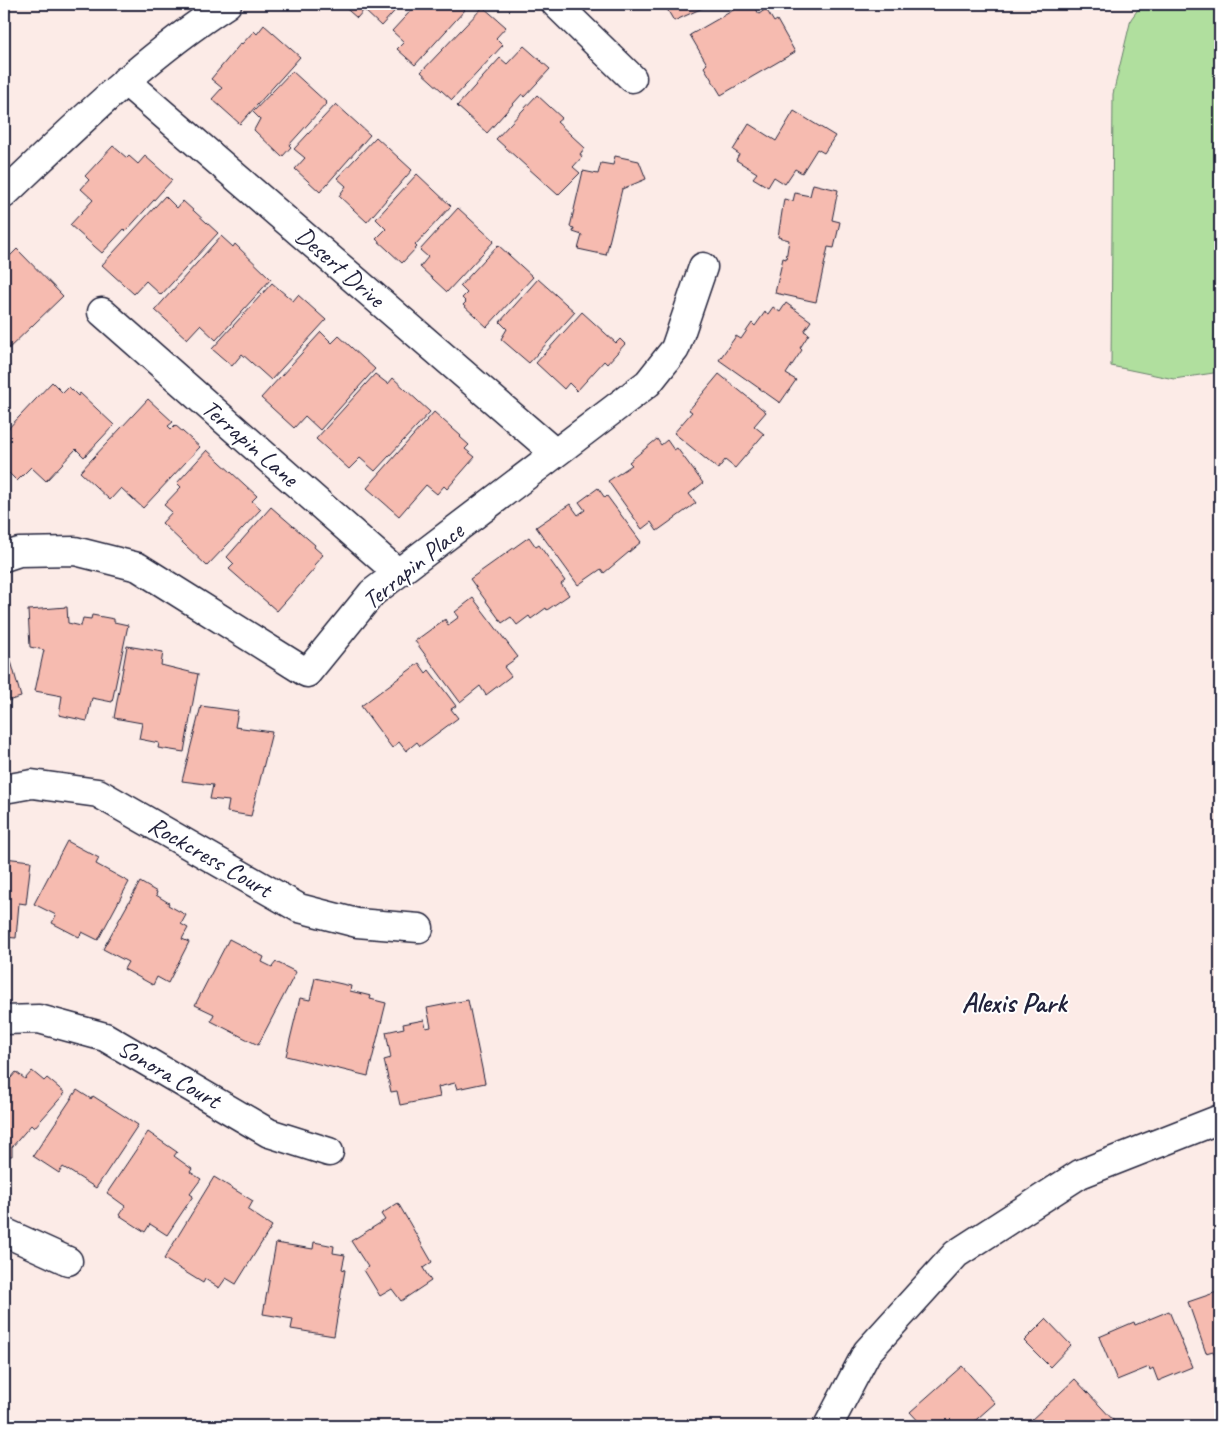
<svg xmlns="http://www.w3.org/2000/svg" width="1224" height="1430" font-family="Caveat,sans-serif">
  <rect width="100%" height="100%" fill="#fcebe7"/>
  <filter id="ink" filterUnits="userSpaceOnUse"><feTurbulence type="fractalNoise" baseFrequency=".02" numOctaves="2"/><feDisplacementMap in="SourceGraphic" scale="10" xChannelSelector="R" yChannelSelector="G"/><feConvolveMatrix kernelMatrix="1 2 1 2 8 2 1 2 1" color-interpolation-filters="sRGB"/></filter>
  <g filter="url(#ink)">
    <path fill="#b0df9e" stroke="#69806c" d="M 1142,4 L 1220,4 L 1220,372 L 1174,379 L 1111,366 L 1113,94 L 1131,19 Z"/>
    <path fill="#f6bbb0" stroke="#22223b" d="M 341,4 L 401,4 L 381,26 L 364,10 L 357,18 Z
      M 417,4 L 462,4 L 460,6 L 465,10 L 415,65 L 397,49 L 404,42 L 392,31 Z
      M 664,4 L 709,4 L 709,5 L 674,21 Z
      M 744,4 L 753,4 L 759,14 L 766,9 L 774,22 L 777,20 L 795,52 L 721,95 L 704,67 L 707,64 L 690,35 Z
      M 483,7 L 506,27 L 496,38 L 503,45 L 452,100 L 421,72 Z
      M 264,25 L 300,57 L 240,124 L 212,99 L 222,88 L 211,79 L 241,43 L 242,44 L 254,31 L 257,34 Z
      M 524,46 L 550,69 L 524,97 L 522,94 L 487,133 L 457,106 L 500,58 L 507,64 Z
      M 292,71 L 327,103 L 289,145 L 291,147 L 282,157 L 254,130 L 260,119 L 253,112 Z
      M 537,95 L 562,118 L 557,122 L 585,148 L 580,154 L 582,157 L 573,167 L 580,173 L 558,195 L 496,139 Z
      M 336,104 L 370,135 L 320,192 L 295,169 L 305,158 L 294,149 Z
      M 794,111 L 835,136 L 824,153 L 817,149 L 802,173 L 795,169 L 785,184 L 774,177 L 768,187 L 753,178 L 757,173 L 736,160 L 739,154 L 733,150 L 749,124 L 776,141 Z
      M 376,137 L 412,170 L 367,222 L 339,196 L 346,186 L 337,178 Z
      M 113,146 L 127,158 L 129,156 L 138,164 L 145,156 L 172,180 L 126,231 L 124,229 L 102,253 L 70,225 L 93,200 L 81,189 L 89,180 L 85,176 Z
      M 615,156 L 639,161 L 646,179 L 622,189 L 606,255 L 578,249 L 582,235 L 573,232 L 574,228 L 570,227 L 583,171 L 598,174 L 601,163 L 613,165 Z
      M 417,174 L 451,206 L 415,245 L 417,247 L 402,263 L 376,239 L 386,229 L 376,219 Z
      M 813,184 L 838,190 L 832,220 L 840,222 L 834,248 L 828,247 L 816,302 L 775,293 L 783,258 L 786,259 L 789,240 L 778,237 L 784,199 L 793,201 L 795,193 L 810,196 Z
      M 165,196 L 177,208 L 183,201 L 218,233 L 161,295 L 146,281 L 134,294 L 102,265 Z
      M 458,208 L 494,241 L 447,292 L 420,267 L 428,257 L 420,250 Z
      M 221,236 L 233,247 L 235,244 L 271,279 L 216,340 L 200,325 L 187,339 L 155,310 Z
      M 498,245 L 533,277 L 487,327 L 463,305 L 466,302 L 462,298 L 467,293 L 460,286 Z
      M 17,249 L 63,296 L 4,353 L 4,262 Z
      M 538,279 L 575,312 L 529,363 L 501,339 L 507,329 L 500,322 Z
      M 272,283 L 293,301 L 298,295 L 326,320 L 271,380 L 242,354 L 232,366 L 212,349 Z
      M 786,303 L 811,321 L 804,331 L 809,334 L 800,348 L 802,350 L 786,374 L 796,380 L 780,403 L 719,360 L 736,336 L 741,339 L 752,323 L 755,326 L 765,312 L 768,314 L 773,307 L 780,312 Z
      M 582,312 L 616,343 L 620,339 L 625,344 L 607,364 L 604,361 L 577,391 L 569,383 L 564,389 L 536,363 Z
      M 321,332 L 332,343 L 339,336 L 375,369 L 320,430 L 305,416 L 294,428 L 261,398 Z
      M 375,374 L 388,384 L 393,378 L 430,412 L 375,471 L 360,458 L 349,469 L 316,439 Z
      M 719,374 L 766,412 L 754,426 L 764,434 L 735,468 L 725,460 L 718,469 L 674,433 L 692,412 L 689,410 Z
      M 52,382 L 63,393 L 69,387 L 78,396 L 80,393 L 114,425 L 84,457 L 76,449 L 46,481 L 31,467 L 17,481 L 4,468 L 4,433 Z
      M 148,399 L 173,422 L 168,426 L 171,429 L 175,425 L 200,447 L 143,508 L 121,488 L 110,500 L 80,472 Z
      M 434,412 L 461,436 L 460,437 L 469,445 L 465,449 L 475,457 L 447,489 L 444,486 L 437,494 L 426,485 L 399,516 L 367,488 Z
      M 657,439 L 661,445 L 667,440 L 674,450 L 677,448 L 703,483 L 689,494 L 696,503 L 657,531 L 651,522 L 642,529 L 608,481 L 632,465 L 629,462 Z
      M 207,450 L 257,496 L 252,501 L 261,509 L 207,566 L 162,523 L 172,512 L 164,505 L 181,487 L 177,483 Z
      M 598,488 L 605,498 L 607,496 L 641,542 L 604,573 L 601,569 L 578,585 L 536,527 L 570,504 L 578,515 L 585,510 L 579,502 Z
      M 271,507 L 315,545 L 314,547 L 323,555 L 314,565 L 316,567 L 277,611 L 229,569 L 234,564 L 227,557 Z
      M 529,537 L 536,547 L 539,545 L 565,581 L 561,584 L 569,595 L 547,610 L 546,608 L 531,619 L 529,616 L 517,625 L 511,617 L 502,623 L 470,579 Z
      M 473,598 L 518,657 L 504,667 L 511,676 L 486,695 L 480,686 L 460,702 L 415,641 L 445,619 L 448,625 L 459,617 L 455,612 Z
      M 67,607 L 68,623 L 81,626 L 83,618 L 91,619 L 92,615 L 114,619 L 114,622 L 128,625 L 112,702 L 92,698 L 87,721 L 59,715 L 62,696 L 35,691 L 44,650 L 30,647 L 28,610 Z
      M 4,636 L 21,697 L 4,702 L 6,709 L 4,709 Z
      M 127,646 L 163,652 L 161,665 L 198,674 L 184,752 L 158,748 L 159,743 L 139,739 L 142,723 L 114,718 Z
      M 419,663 L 426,673 L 429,670 L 456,706 L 451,709 L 458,718 L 420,746 L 417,742 L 406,751 L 399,742 L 392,748 L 361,706 Z
      M 201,706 L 238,711 L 235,727 L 272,732 L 251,816 L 227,812 L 229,801 L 210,799 L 213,785 L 182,781 Z
      M 67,841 L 99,858 L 96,864 L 129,882 L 98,940 L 82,932 L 79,937 L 52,923 L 56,915 L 34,904 Z
      M 4,858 L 31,861 L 26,904 L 19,903 L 16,938 L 4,937 Z
      M 140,882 L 157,892 L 156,895 L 169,903 L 168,905 L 186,915 L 181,924 L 188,928 L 182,939 L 189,942 L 168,983 L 157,977 L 153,985 L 124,969 L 128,962 L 103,949 Z
      M 229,939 L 264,957 L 262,962 L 272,967 L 276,962 L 296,972 L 258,1045 L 211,1021 L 214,1014 L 195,1005 Z
      M 315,978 L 351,986 L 350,991 L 371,996 L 370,999 L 386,1003 L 368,1076 L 286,1056 L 300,998 L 310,1000 Z
      M 468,1000 L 485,1083 L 457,1089 L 455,1083 L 438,1087 L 440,1097 L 400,1105 L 397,1091 L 391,1092 L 384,1060 L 391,1058 L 386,1032 L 404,1028 L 403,1024 L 424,1020 L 426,1028 L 431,1027 L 427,1008 Z
      M 32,1071 L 44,1081 L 47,1078 L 65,1093 L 34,1128 L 31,1125 L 12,1147 L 12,1156 L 4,1156 L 4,1072 L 11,1078 L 16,1072 L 25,1079 Z
      M 77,1090 L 91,1099 L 93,1096 L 107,1105 L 138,1125 L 96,1188 L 63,1167 L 59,1173 L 33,1156 Z
      M 148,1132 L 177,1152 L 174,1156 L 192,1169 L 190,1172 L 201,1179 L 190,1194 L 193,1196 L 167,1235 L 150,1224 L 145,1232 L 119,1215 L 125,1206 L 107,1193 Z
      M 214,1177 L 253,1201 L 248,1210 L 272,1226 L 236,1284 L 226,1278 L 219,1288 L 205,1279 L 203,1283 L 164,1259 Z
      M 398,1203 L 432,1262 L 423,1268 L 431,1281 L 401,1301 L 392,1289 L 380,1296 L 364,1270 L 368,1267 L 351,1241 L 385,1220 L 381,1214 Z
      M 314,1242 L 334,1246 L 333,1253 L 345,1255 L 342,1269 L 345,1270 L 334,1336 L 291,1329 L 293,1319 L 263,1314 L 276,1243 L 313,1249 Z
      M 1220,1291 L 1220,1367 L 1219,1368 L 1213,1351 L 1206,1353 L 1188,1302 Z
      M 1169,1311 L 1192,1367 L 1158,1381 L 1153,1368 L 1150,1370 L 1149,1367 L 1117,1380 L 1099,1337 L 1134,1322 L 1135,1325 Z
      M 1046,1319 L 1071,1345 L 1050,1367 L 1024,1341 Z
      M 962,1366 L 995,1403 L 969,1426 L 923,1426 L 910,1412 Z
      M 1075,1379 L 1114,1421 L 1108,1426 L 1035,1426 L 1030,1421 Z"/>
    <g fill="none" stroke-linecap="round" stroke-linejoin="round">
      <g stroke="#22223b" stroke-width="31">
        <path id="minor" d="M 556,4 L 632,78
          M 125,81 L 555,453
          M 4,194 C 75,127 145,57 227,4
          M 102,312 L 398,573
          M 4,557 L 19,552 L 75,551 L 138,567 L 307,673 L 372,593 L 648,383 L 675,349 L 703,267
          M 4,789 L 32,784 L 98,793 L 299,908 L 357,923 L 419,928
          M 4,1020 L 39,1019 L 105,1037 L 269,1133 L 329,1152
          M 4,1232 L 68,1261
          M 828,1426 L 867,1352 L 956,1254 L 1080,1174 L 1220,1119"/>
      </g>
      <use href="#minor" stroke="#fff" stroke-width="28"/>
    </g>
  </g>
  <g text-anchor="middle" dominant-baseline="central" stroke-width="4" stroke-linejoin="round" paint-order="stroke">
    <g font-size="25" fill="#22223b" stroke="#fff">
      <text transform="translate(340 267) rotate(41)">Desert Drive</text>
      <text transform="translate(250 443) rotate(41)">Terrapin Lane</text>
      <text transform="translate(413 566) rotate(-39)">Terrapin Place</text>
      <text transform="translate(210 857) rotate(30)">Rockcress Court</text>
      <text transform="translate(169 1074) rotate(30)">Sonora Court</text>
    </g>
    <g font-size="28" font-weight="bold" fill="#22223b" stroke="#fff">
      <text x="1014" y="1002">Alexis Park</text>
    </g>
  </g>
  <rect width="1224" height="1430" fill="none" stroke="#fff" stroke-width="20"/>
  <rect x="10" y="10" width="1204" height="1410" fill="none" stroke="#22223b" stroke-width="2" filter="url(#ink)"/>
</svg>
